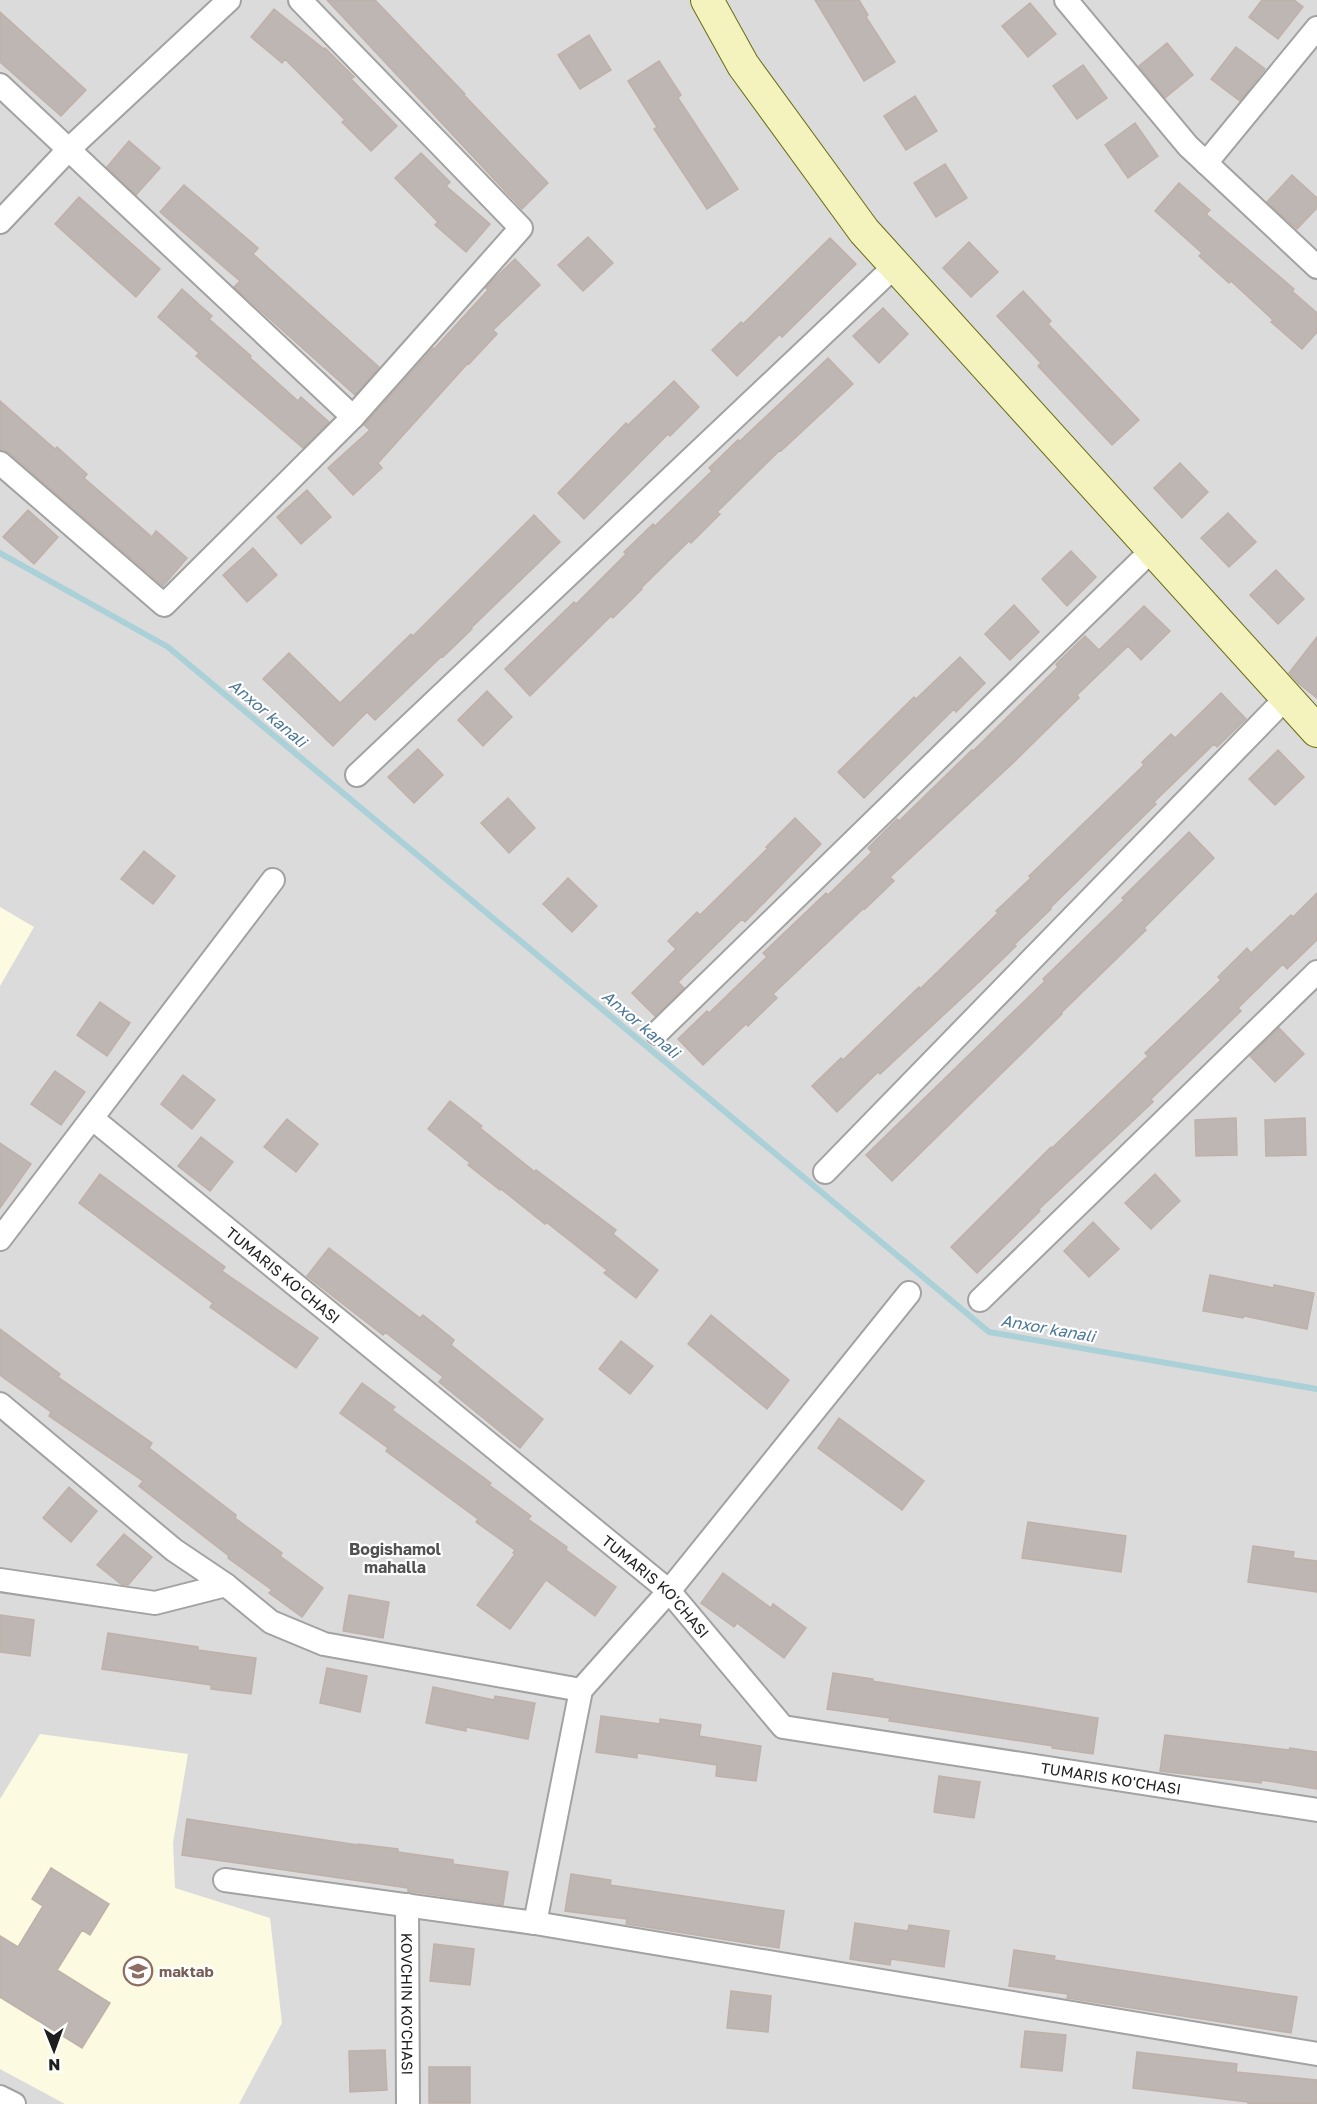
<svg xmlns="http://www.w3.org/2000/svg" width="1317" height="2104" font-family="'Golos Text',sans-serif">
  <rect width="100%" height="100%" fill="#eeebe5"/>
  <path fill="#dcdbdb" d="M 0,0 L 1317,0 L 1317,2104 L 0,2104 Z"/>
  <path fill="#fcfae0" d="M 0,907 L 34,927 L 0,986 Z
    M 40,1734 L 188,1754 L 173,1843 L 175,1888 L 270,1918 L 282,2023 L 239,2104 L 65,2104 L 0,2069 L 0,1799 Z"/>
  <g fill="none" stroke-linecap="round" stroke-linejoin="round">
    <path stroke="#aad0d8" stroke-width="6" d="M 0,553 L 168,647 L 989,1332 L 1317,1389"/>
  </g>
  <path fill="#beb6b2" stroke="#bfb1a9" stroke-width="1.5" d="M 327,0 L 375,0 L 465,94 L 464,95 L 548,183 L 522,209 Z
    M 815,0 L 859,0 L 868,15 L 866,17 L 895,62 L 864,81 Z
    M 1262,0 L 1294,0 L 1303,7 L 1278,39 L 1249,17 Z
    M 1030,3 L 1056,34 L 1028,57 L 1002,26 Z
    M 274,9 L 324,49 L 325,48 L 354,77 L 351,79 L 397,126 L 371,151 L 342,122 L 345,120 L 285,59 L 282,63 L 251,37 Z
    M 0,12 L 86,90 L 61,116 L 0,62 Z
    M 589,35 L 611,70 L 580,89 L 558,55 Z
    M 1167,43 L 1193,75 L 1165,98 L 1139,66 Z
    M 1236,47 L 1265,69 L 1240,101 L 1211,79 Z
    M 659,61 L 681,95 L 678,98 L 738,189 L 707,209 L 654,129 L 657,127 L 628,81 Z
    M 1083,65 L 1107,98 L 1077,119 L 1053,86 Z
    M 915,96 L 937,131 L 906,150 L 884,116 Z
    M 1135,123 L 1158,156 L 1128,178 L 1105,145 Z
    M 129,141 L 160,168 L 136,195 L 107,167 Z
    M 421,153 L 450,182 L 446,186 L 490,224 L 466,252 L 435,225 L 438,222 L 395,178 Z
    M 945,164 L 967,198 L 936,217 L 914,183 Z
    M 1292,175 L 1317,198 L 1317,208 L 1297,229 L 1267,202 Z
    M 1179,183 L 1210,210 L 1206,214 L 1294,289 L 1292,291 L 1317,313 L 1317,332 L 1302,349 L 1271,322 L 1273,320 L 1231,281 L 1229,283 L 1199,256 L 1202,253 L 1155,211 Z
    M 184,185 L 258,248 L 253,254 L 379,367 L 355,395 L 234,287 L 240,281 L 160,212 Z
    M 79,197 L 160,269 L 136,297 L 55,224 Z
    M 588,237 L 613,263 L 583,291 L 558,265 Z
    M 830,238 L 856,264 L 782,337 L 780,334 L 737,376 L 712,350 L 741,322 L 743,324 Z
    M 969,242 L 998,272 L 971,297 L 943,268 Z
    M 515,259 L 540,285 L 493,330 L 497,334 L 469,364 L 468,363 L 378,463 L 382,468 L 353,495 L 328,468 L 370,430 L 364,425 L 433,348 L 434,349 L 488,290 L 486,288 L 493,280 Z
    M 182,289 L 212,316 L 209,319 L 251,356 L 250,358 L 298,401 L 301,397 L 329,422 L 303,448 L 196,356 L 199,353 L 158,317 Z
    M 1023,291 L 1051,321 L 1048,324 L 1139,420 L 1112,445 L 1038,366 L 1041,363 L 997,316 Z
    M 883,308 L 908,334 L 879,363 L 853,336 Z
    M 828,358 L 853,384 L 781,451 L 780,450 L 717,512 L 720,514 L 691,543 L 689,541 L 641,588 L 642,589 L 613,618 L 611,616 L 530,696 L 505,669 L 574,602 L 576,604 L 626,554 L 624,552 L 653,524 L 655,526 L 712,471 L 709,468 L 738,440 L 740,441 Z
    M 674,381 L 699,407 L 670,436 L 668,434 L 584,519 L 558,493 L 626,423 L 628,425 Z
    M 0,401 L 55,449 L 57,447 L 87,474 L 84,478 L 152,537 L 156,531 L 187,558 L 163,586 L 9,453 L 0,450 Z
    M 1180,463 L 1208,492 L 1182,518 L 1154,488 Z
    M 307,490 L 331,517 L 301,544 L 277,517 Z
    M 28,510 L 58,537 L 34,564 L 3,537 Z
    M 1228,513 L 1256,542 L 1229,567 L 1201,538 Z
    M 534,515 L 560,542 L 471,628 L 472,629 L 443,657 L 442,656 L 375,720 L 367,712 L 333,746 L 263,679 L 289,653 L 340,703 L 411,634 L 413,636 Z
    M 253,548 L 277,575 L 247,602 L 223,575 Z
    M 1071,551 L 1096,577 L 1067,606 L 1042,579 Z
    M 1276,570 L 1304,599 L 1278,624 L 1250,595 Z
    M 1014,605 L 1039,632 L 1010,660 L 985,634 Z
    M 1144,606 L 1170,631 L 1141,660 L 1128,646 L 1077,695 L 1079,698 L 1013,763 L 890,877 L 894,881 L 865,909 L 864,908 L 773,994 L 777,998 L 748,1026 L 746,1024 L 703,1065 L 678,1039 L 707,1011 L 709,1013 L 767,957 L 763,953 L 826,893 L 828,895 L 872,852 L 868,848 L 897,819 L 899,821 L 972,750 L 973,751 L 1058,667 L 1056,664 L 1085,636 L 1099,650 Z
    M 1317,637 L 1317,698 L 1298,683 L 1289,673 Z
    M 960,657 L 985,683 L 956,712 L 954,709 L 864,798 L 838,772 L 914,697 L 916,699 Z
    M 487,691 L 512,717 L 483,746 L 458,720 Z
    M 1221,693 L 1246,719 L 1217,747 L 1214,744 L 1154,802 L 1156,804 L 1050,908 L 1051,909 L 1014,945 L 1016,946 L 979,982 L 880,1074 L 878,1072 L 837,1112 L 812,1086 L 841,1058 L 843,1060 L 919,987 L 920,989 L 998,913 L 996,911 L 1031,878 L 1029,876 L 1144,765 L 1142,762 L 1171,734 L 1175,738 Z
    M 418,749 L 443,775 L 414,803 L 388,777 Z
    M 1278,750 L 1304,777 L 1275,805 L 1249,779 Z
    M 508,798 L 535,828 L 509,853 L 481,823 Z
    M 795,818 L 821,844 L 745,922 L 742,919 L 678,982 L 684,988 L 655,1016 L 632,993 L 676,949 L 668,941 L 697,912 L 700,915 L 768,848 L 766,847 Z
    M 1189,832 L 1214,858 L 1144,928 L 1146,930 L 1061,1013 L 1062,1014 L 892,1181 L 866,1155 L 1045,981 L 1043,979 L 1124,900 L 1122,898 Z
    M 144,851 L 175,876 L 153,904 L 121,879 Z
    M 568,878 L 597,906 L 572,932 L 543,904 Z
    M 1317,893 L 1317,940 L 1287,969 L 1283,964 L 1238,1008 L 1241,1011 L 1151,1099 L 1153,1102 L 1038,1210 L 1040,1211 L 977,1273 L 951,1247 L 1051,1147 L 1052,1148 L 1148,1056 L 1145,1053 L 1221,980 L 1218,977 L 1247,948 L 1251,953 L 1291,915 L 1293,917 Z
    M 100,1002 L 130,1023 L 107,1056 L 77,1035 Z
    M 1279,1028 L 1304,1054 L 1275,1082 L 1250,1056 Z
    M 55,1071 L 85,1092 L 61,1125 L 31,1104 Z
    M 183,1075 L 215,1100 L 192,1129 L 161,1104 Z
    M 450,1101 L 482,1126 L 480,1128 L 535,1172 L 536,1170 L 616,1230 L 613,1234 L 658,1270 L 636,1298 L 604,1273 L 607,1270 L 546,1222 L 545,1224 L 501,1189 L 500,1190 L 468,1165 L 470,1163 L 428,1129 Z
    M 1236,1118 L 1237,1155 L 1196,1156 L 1195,1120 Z
    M 1305,1118 L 1306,1155 L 1266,1156 L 1265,1120 Z
    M 287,1119 L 318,1144 L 296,1172 L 264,1147 Z
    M 201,1137 L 233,1162 L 210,1191 L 178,1166 Z
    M 0,1143 L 31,1164 L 0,1208 Z
    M 100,1174 L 225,1267 L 222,1271 L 318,1338 L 296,1368 L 210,1307 L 213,1303 L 79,1203 Z
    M 1155,1174 L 1180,1201 L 1151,1229 L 1125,1203 Z
    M 1093,1222 L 1119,1249 L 1089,1277 L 1064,1251 Z
    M 329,1248 L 420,1318 L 423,1315 L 454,1340 L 451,1345 L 543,1419 L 520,1448 L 439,1382 L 443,1377 L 385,1332 L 383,1335 L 307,1276 Z
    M 1210,1275 L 1274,1288 L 1274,1285 L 1314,1293 L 1307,1329 L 1244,1316 L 1243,1318 L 1203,1311 Z
    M 711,1315 L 789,1380 L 767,1409 L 688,1344 Z
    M 0,1329 L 60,1374 L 58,1377 L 152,1443 L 149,1448 L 236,1515 L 235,1518 L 282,1553 L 280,1556 L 323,1588 L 302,1617 L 269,1593 L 272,1590 L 228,1558 L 229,1556 L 139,1486 L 143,1481 L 49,1416 L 51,1412 L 0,1375 Z
    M 621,1341 L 653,1366 L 630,1394 L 599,1369 Z
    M 362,1383 L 395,1407 L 392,1410 L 491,1483 L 489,1485 L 531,1516 L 528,1519 L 567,1547 L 566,1550 L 616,1587 L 595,1616 L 546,1580 L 510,1629 L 477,1605 L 515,1554 L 513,1553 L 515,1550 L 476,1522 L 478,1519 L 386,1451 L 388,1448 L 340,1413 Z
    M 839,1418 L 924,1481 L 902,1510 L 818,1448 Z
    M 69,1487 L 97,1511 L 71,1542 L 43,1518 Z
    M 1028,1522 L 1126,1536 L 1121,1572 L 1022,1558 Z
    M 124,1534 L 152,1557 L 128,1585 L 121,1584 L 97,1565 Z
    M 1253,1546 L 1294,1552 L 1293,1558 L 1317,1561 L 1317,1592 L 1248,1582 Z
    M 723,1573 L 771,1608 L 773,1604 L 806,1628 L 784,1658 L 737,1623 L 734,1627 L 701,1603 Z
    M 349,1595 L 389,1602 L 383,1638 L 343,1631 Z
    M 0,1615 L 34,1620 L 30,1656 L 0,1652 Z
    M 108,1633 L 198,1647 L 198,1650 L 256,1658 L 251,1694 L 211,1689 L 211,1685 L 102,1669 Z
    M 327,1668 L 367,1676 L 360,1712 L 320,1703 Z
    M 833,1673 L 873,1679 L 872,1681 L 1098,1718 L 1093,1754 L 1052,1748 L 1053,1746 L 889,1721 L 890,1718 L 827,1709 Z
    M 433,1687 L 494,1700 L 495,1696 L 535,1703 L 528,1739 L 466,1727 L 466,1731 L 426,1723 Z
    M 601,1716 L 660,1724 L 660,1719 L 701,1725 L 699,1736 L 761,1746 L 756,1781 L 716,1776 L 717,1765 L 637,1753 L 637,1758 L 596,1752 Z
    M 1165,1735 L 1289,1750 L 1290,1748 L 1317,1752 L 1317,1789 L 1262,1780 L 1261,1783 L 1160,1771 Z
    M 939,1776 L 980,1782 L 974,1818 L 934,1812 Z
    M 187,1819 L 358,1845 L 358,1844 L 398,1849 L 398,1852 L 453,1860 L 453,1864 L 508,1872 L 503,1905 L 408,1891 L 408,1888 L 182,1855 Z
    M 51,1868 L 109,1904 L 90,1935 L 82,1930 L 57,1970 L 110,2003 L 82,2048 L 0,1997 L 0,1936 L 18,1947 L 43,1906 L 32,1899 Z
    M 571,1874 L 611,1880 L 610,1885 L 784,1911 L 779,1948 L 626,1924 L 627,1919 L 565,1911 Z
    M 855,1923 L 908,1931 L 909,1925 L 949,1931 L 944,1967 L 891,1959 L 890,1965 L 850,1959 Z
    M 434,1944 L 474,1949 L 470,1985 L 430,1981 Z
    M 1014,1950 L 1055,1956 L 1054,1960 L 1297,1997 L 1291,2033 L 1067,1998 L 1068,1994 L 1009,1986 Z
    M 731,1991 L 771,1996 L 768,2032 L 727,2028 Z
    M 1025,2031 L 1066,2035 L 1062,2071 L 1021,2067 Z
    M 385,2050 L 387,2090 L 350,2092 L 349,2051 Z
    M 1137,2052 L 1237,2064 L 1236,2072 L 1317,2080 L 1317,2104 L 1248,2104 L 1248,2102 L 1133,2088 Z
    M 429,2067 L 470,2067 L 470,2103 L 429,2103 Z"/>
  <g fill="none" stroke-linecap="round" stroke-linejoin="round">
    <g stroke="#a2a2a2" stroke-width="26">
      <g id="street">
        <path d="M 1066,0 L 1188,146 L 1317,267"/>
        <path d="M 0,85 L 353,417"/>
        <path d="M 1206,163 L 1317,28"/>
        <path d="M 0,222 L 69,149 L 229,0"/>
        <path d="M 0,463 L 164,605 L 353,417 L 521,228 L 300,0"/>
        <path d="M 357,775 L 895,266"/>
        <path d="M 657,1033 L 1152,550"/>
        <path id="s1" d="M 93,1119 L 669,1591 L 783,1727 L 1317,1810"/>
        <path d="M 825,1172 L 1286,698"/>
        <path d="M 0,1239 L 273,880"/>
        <path d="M 980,1300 L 1317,972"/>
        <path d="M 0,1404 L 174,1550 L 226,1585"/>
        <path d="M 0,1580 L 155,1603 L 226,1585 L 271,1622 L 324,1644 L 581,1690"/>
        <path d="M 225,1880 L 535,1923 L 1317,2054"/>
        <path id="s2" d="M 407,1905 L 408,2104"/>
        <path d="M 535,1923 L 581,1690 L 669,1591 L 909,1293"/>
        <path d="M 0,2097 L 14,2104"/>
      </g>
    </g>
    <g stroke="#686c0f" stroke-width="34">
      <path id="secondary" d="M 707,0 L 743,65 L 864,231 L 1317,731"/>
    </g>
    <use href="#street" stroke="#fff" stroke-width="22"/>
    <use href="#secondary" stroke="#f4f3be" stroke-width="32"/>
  </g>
  <defs>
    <g id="school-ring" transform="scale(1.5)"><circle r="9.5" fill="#fff" stroke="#8d6e63" stroke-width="1.5"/><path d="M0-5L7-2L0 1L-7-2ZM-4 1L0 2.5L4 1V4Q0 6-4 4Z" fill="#8d6e63"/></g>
  </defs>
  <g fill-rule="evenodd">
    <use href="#school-ring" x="138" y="1971"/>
  </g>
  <g text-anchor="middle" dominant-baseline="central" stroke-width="4.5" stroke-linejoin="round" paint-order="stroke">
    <g font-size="15" fill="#1e1e1e" stroke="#fff">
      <text stroke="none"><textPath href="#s1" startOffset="246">TUMARIS KO'CHASI</textPath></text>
      <text stroke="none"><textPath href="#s1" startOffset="732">TUMARIS KO'CHASI</textPath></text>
      <text stroke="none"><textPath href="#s1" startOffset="1254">TUMARIS KO'CHASI</textPath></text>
      <text stroke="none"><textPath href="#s2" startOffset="99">KOVCHIN KO'CHASI</textPath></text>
    </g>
    <g font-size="15" font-weight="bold" fill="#785e54" stroke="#fff" text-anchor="start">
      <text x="159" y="1971">maktab</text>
    </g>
    <g font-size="16" font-style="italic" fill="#4c7796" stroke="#fff">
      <text transform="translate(268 713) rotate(40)">Anxor kanali</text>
      <text transform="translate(641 1024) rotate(40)">Anxor kanali</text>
      <text transform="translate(1048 1328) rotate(10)">Anxor kanali</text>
    </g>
    <g font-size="16" font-weight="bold" fill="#515151" stroke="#fff">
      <text x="395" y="1549">Bogishamol<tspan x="395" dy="18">mahalla</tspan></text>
    </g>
  </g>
  <g transform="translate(54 2050) rotate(179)" stroke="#ffffff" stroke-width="4.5" paint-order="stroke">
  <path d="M0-4.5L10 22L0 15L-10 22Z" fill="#1e1e1e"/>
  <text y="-9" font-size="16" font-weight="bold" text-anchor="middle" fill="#1e1e1e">N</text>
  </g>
</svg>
